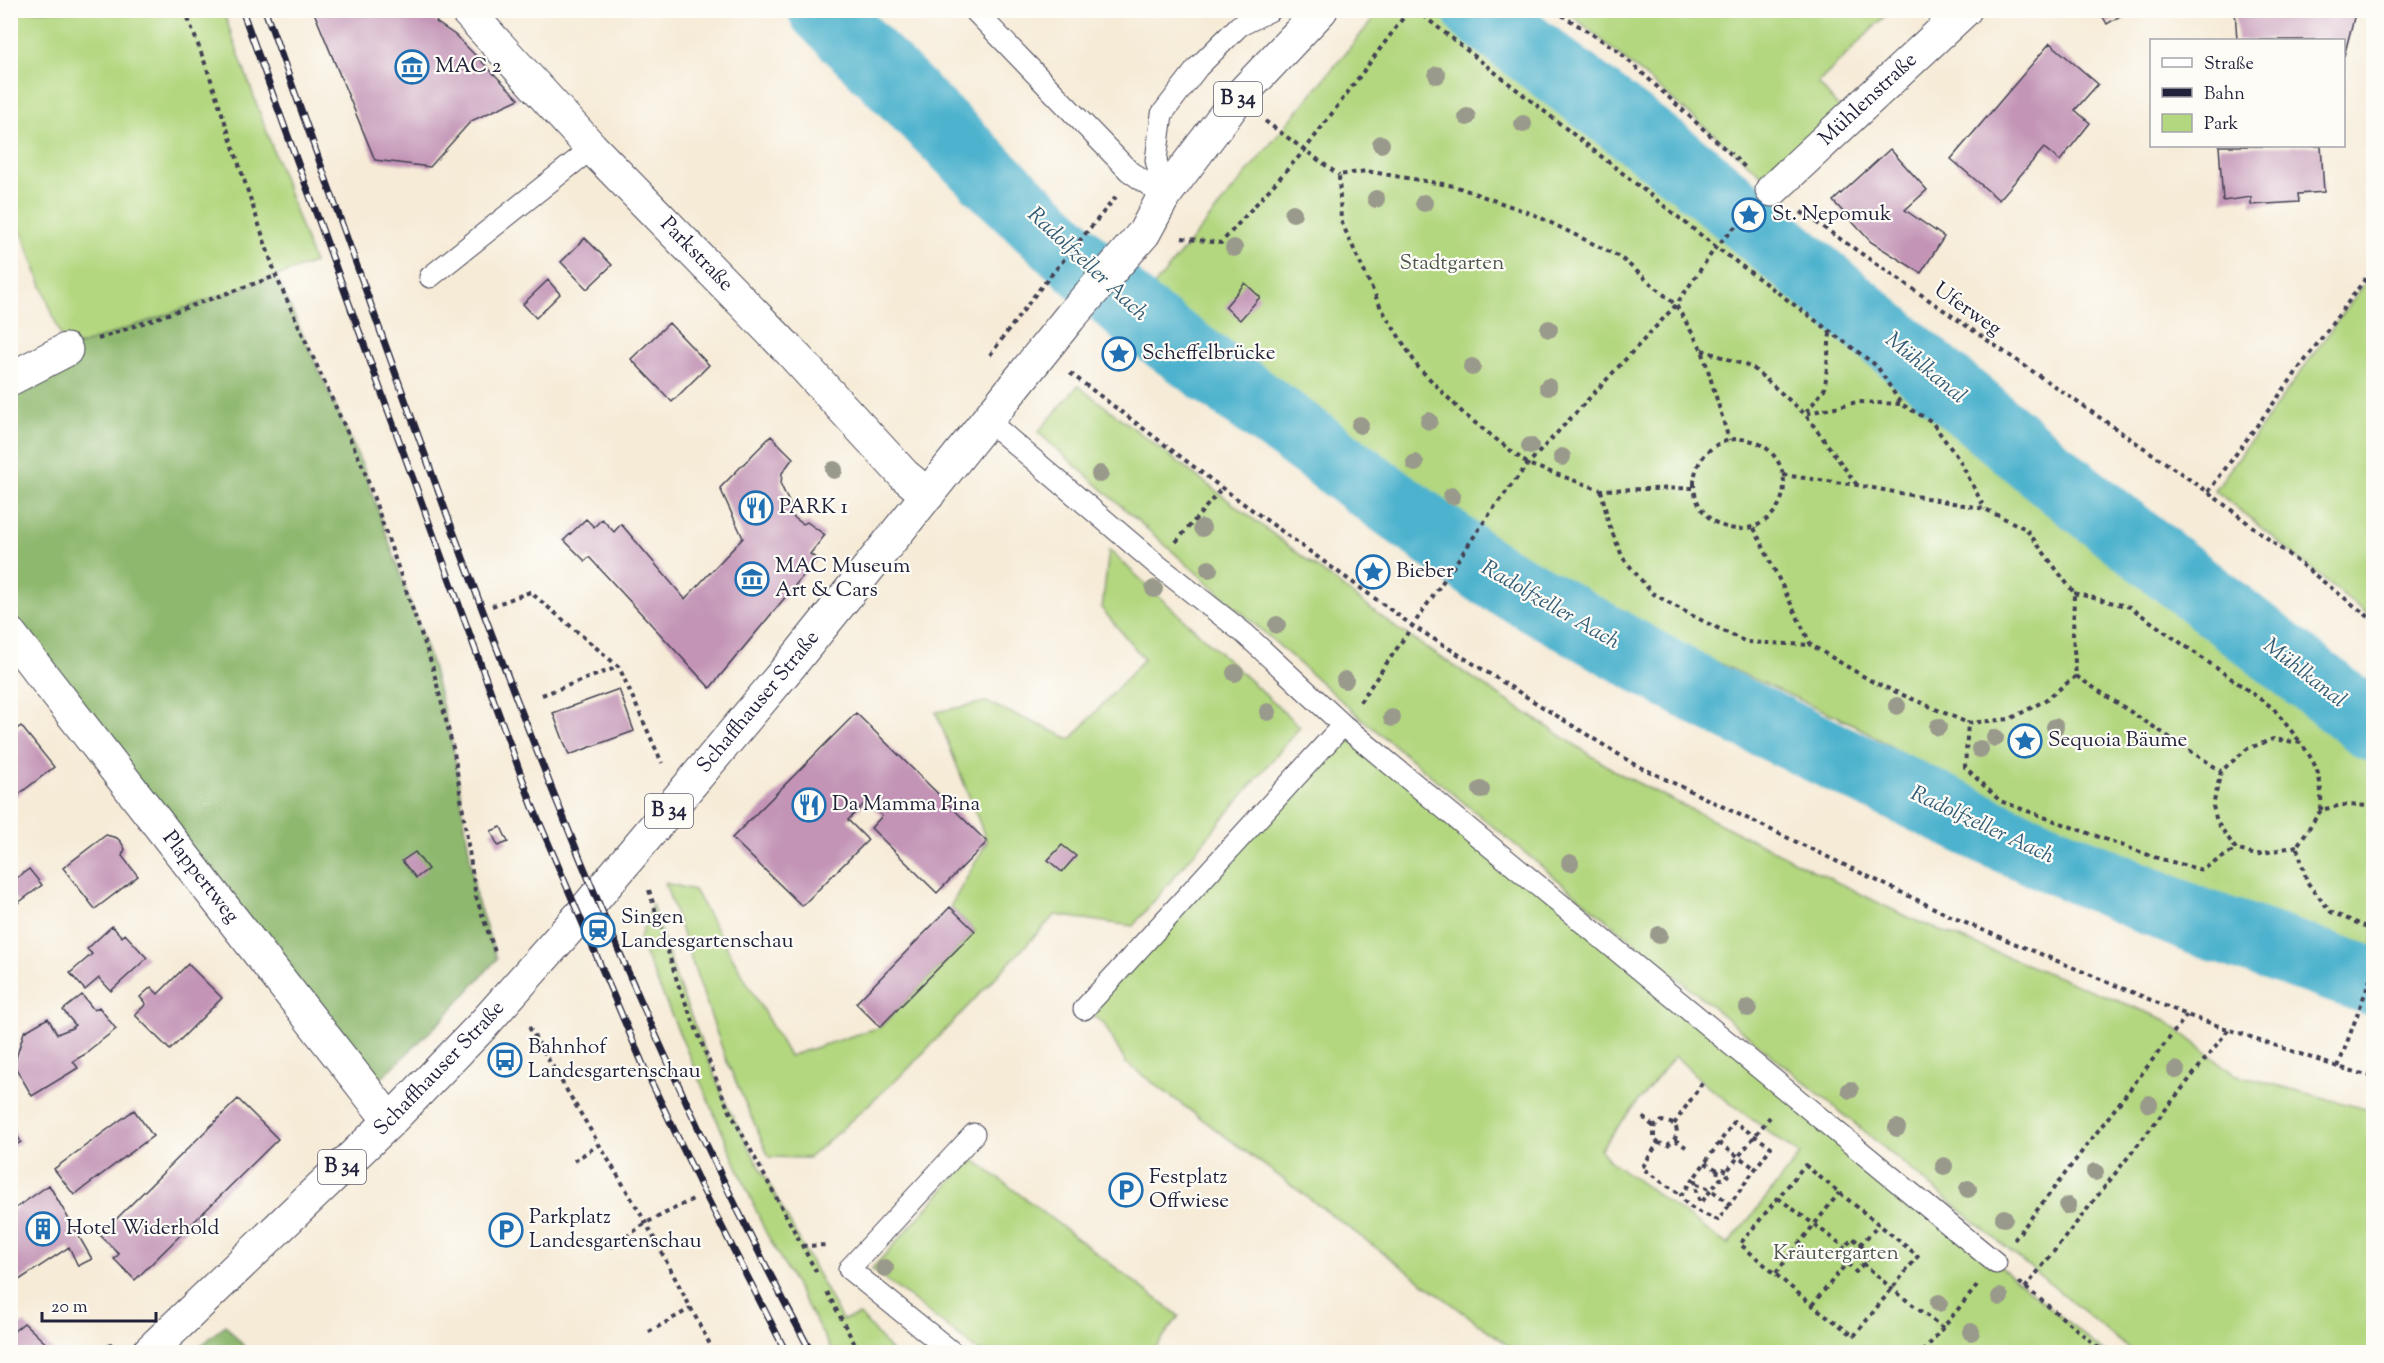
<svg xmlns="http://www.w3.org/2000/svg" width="2384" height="1363" font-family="'Sorts Mill Goudy',serif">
  <rect width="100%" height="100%" fill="#fdfcf7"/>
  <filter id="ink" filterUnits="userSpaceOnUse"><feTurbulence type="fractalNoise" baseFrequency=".0167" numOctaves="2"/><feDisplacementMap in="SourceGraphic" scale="12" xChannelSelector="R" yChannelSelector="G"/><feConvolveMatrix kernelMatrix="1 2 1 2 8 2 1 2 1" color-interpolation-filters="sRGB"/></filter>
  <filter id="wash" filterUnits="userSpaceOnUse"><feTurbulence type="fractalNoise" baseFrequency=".008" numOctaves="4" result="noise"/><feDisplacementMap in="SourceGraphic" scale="24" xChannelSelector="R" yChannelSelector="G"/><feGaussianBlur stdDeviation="1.35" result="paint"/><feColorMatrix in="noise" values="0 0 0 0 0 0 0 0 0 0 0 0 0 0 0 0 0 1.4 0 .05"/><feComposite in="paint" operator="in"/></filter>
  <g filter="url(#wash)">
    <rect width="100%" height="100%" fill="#f6ebd7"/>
    <path fill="#b3d77f" stroke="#6a7c5d" stroke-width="1.5" fill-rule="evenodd" d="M 10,11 L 223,11 L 314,263 L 66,350 L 15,214 L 11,209 Z
      M 1380,11 L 1487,11 L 2062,490 L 2373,734 L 2373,991 L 1988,803 L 1851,723 L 1489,559 L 1139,304 Z
      M 1567,11 L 1890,11 L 1818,83 L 1840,109 L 1768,180 Z
      M 2373,272 L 2373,619 L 2215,490 Z
      M 1078,386 L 1399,630 L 1618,773 L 1909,918 L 2164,1019 L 2234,1074 L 2373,1111 L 2373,1352 L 2133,1352 L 1362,719 L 1051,444 L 1038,432 Z
      M 1109,550 L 1300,727 L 1133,926 L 1055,915 L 906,1071 L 809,1158 L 769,1157 L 725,1057 L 665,883 L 694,890 L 789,1056 L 880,1027 L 975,931 L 950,907 L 987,842 L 936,712 L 986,702 L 1071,739 L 1144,659 L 1102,609 Z
      M 1343,725 L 1996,1263 L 2104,1352 L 1517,1352 L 1126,1063 L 1104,1024 L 1084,1009 ZM 1675,1056 L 1707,1086 L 1800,1155 L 1728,1245 L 1610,1161 L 1600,1149 Z
      M 652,904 L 678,984 L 727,1106 L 842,1320 L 860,1315 L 892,1352 L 833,1352 L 765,1231 L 639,940 Z
      M 972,1158 L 1179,1316 L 1152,1352 L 980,1352 L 872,1269 Z"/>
    <path fill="#8eb86e" stroke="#586d54" stroke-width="1.5" d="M 276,276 L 363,467 L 432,665 L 454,752 L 476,897 L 497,959 L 442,1020 L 367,1092 L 11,634 L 11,379 L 66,350 Z
      M 225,1325 L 249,1352 L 194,1352 Z"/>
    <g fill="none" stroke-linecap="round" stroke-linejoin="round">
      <path stroke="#4eb2cd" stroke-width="68" d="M 822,10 L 987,174 L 1135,314 L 1484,570 L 1710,697 L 2001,837 L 2194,920 L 2374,982
        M 1477,10 L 1696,176 L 2064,485 L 2374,728"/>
    </g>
    <g id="blocks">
      <path fill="#c394b6" d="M 313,10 L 442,10 L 436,22 L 455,35 L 519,99 L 471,121 L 430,167 L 375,160 Z
        M 2099,10 L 2130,10 L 2107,24 Z
        M 2235,10 L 2356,10 L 2344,56 L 2344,40 L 2237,40 Z
        M 2050,43 L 2098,84 L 2075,110 L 2090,123 L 2060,161 L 2044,148 L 1999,200 L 1951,159 Z
        M 2219,146 L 2321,146 L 2324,192 L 2298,194 L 2299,202 L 2251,205 L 2251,197 L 2223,201 Z
        M 1890,149 L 1927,190 L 1905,210 L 1944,237 L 1921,273 L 1871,242 L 1833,201 Z
        M 585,238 L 612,265 L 587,289 L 561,262 Z
        M 548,280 L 560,294 L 536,318 L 523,304 Z
        M 1245,283 L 1260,297 L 1240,320 L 1225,307 Z
        M 669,323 L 709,365 L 672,402 L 631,359 Z
        M 771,436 L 793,458 L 782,473 L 781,485 L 792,509 L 792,516 L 803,524 L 807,522 L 825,535 L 810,554 L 817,559 L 710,688 L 589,557 L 585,561 L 564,540 L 586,519 L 594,527 L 602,519 L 614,532 L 621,524 L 685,599 L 743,538 L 720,488 Z
        M 619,689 L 634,731 L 569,755 L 553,713 Z
        M 856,713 L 987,842 L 937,893 L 871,828 L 882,816 L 867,801 L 848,820 L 868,840 L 802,906 L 732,838 Z
        M 21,726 L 54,767 L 10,801 L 10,734 Z
        M 501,827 L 508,842 L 498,846 L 491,831 Z
        M 106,835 L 117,838 L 121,842 L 125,849 L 122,856 L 138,876 L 95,909 L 63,868 Z
        M 1062,845 L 1076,856 L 1062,872 L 1048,860 Z
        M 415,852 L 428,869 L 416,878 L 402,861 Z
        M 29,869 L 42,885 L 18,903 L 10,893 L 10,883 Z
        M 950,907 L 975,931 L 880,1027 L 856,1003 Z
        M 112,926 L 122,937 L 125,934 L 147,958 L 111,991 L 99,978 L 85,990 L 70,973 L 92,954 L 87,949 Z
        M 188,964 L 222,998 L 170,1050 L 135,1015 L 146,1004 L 140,997 L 151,987 L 158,994 Z
        M 82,995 L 94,1010 L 99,1007 L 116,1029 L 89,1050 L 89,1052 L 73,1061 L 78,1068 L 32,1096 L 14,1065 L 24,1032 L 48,1018 L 57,1034 L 72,1028 L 75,1025 L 63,1010 Z
        M 238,1099 L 278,1139 L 135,1280 L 114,1259 L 119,1254 L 100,1235 Z
        M 134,1110 L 153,1136 L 74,1195 L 54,1169 Z
        M 10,1124 L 21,1142 L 10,1148 Z
        M 49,1185 L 92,1259 L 78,1266 L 69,1247 L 10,1286 L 10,1212 Z
        M 24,1323 L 55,1352 L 10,1352 L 10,1327 L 14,1331 Z"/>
    </g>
  </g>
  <g filter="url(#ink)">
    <use href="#blocks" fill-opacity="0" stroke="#424052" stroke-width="1.5"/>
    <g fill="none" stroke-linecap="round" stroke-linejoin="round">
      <g stroke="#424052" stroke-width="23">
        <path id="lane" d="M 974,10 L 1129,171 L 1164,196
          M 1164,196 L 1156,160 L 1162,114 L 1198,67 L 1239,26 L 1271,10
          M 430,277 L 592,148
          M 987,420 L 1156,564 L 1245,634 L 1343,725 L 1084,1009
          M 1343,725 L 1996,1263
          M 952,1352 L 849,1269 L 974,1134"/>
      </g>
      <g stroke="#424052" stroke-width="35">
        <g id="street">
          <path id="s1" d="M 466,10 L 592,148 L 791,352 L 904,475 L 928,495"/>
          <path id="s2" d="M 1772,190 L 1965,10"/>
          <path d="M 10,379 L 66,350"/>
          <path id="s3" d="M 10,634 L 390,1121"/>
        </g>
      </g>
      <g stroke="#424052" stroke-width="35">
        <g id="primary">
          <path id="s4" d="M 149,1352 L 390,1121 L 482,1026 L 579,917 L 793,662 L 1070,317 L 1144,233 L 1164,196 L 1238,98 L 1321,10"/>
        </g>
      </g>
      <path stroke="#424052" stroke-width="4" stroke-dasharray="4.5 4.5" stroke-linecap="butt" d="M 185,10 L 209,74 L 276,276 L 363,467 L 432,665 L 454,752 L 476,897 L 496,955
        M 1416,10 L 1716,247 L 1877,366 L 1901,404 L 1931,421 L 1960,461 L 1985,509
        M 1554,10 L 1617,50 L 1746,168
        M 1265,121 L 1339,175
        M 1801,212 L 2208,492 L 2374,621
        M 1182,238 L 1221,243 L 1304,151 L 1409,10
        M 1830,333 L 1825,388 L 1805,414 L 1857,402 L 1900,404
        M 98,339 L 276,276
        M 1702,350 L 1753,368 L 1805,414 L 1857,485
        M 990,355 L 1037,292 L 1116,197
        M 1070,373 L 1222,488 L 1413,626 L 1634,764 L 1961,921 L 2187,1015 L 2338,1067 L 2374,1077
        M1694 484a45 45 0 1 1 90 0a45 45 0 1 1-90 0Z
        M 1783,475 L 1857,485 L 1985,509 L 2026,529 L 2074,593 L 2073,636 L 2076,676 L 2221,771
        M 1693,488 L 1601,490 L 1528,464 L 1465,415 L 1418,367 L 1381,308 L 1341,221 L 1339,175 L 1366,171 L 1454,186 L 1535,215 L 1620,257 L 1676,305 L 1702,350 L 1729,440
        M 1601,490 L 1609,525 L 1623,558 L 1652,593 L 1691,615 L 1746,642 L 1811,645
        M 2208,492 L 2374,267
        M 1754,528 L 1811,645 L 1873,682 L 1968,723
        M 1176,542 L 1222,488
        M 2074,593 L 2130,607 L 2273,708 L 2301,743
        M 492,606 L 530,592 L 619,667 L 662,763
        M 2076,676 L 2044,701 L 2010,719 L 1968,723 L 1965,767 L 2000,801 L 2154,857 L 2202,870 L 2236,849
        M 542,695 L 618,667
        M 1360,702 L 1493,509 L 1528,464 L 1676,305 L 1716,247 L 1748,213
        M 2374,806 L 2342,805 L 2321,810 L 2297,846 L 2307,882 L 2331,912 L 2374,930
        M 2297,846 L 2255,855 L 2236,849 L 2217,822 L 2213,806 L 2221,771 L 2247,749 L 2273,739 L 2301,743 C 2319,768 2322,779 2321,810
        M 649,890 L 678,984 L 727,1106 L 818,1275
        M 529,1027 L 646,1223 L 714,1352
        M 2338,1067 L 2374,969
        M 1643,1117 L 1654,1127
        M 1674,1124 L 1703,1082
        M 1675,1140 L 1686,1147
        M 1658,1143 L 1668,1145 C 1676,1139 1680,1133 1674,1124 L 1662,1121 L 1654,1127 L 1654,1138 L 1658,1143 L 1642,1168 L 1681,1195
        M 1719,1143 L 1756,1169
        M 574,1161 L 598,1145
        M 1705,1163 L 1718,1170
        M 1805,1165 L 1918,1256 L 1854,1336 L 1812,1305 L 1740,1244 Z
        M 1727,1171 L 1723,1169 L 1718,1170 L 1717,1175 L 1720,1179 L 1725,1179 L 1728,1175 L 1727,1171 L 1770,1117
        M 1694,1178 L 1681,1195 C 1686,1209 1705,1214 1718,1220 L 1730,1204
        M 1696,1184 L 1694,1178 L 1734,1122 L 1771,1147 L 1730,1204 C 1720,1197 1708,1186 1696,1184 L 1696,1193 L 1701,1203 L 1720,1179
        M 1778,1198 L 1845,1247
        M 2014,1240 L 2187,1015
        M 1860,1245 L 1879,1225
        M 802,1246 L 828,1245
        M 611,1247 L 646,1223 L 693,1199
        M 1863,1263 L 1892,1289 L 1943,1328
        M 1776,1273 L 1839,1193
        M 2019,1282 L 2104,1352
        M 2025,1288 L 2229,1029
        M 827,1292 L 859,1352
        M 1812,1305 L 1847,1263 L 1838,1255 L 1853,1238 L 1871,1255 L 1856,1272 L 1847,1263
        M 649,1332 L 691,1308
        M 102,1352 L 115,1341
        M 1923,1352 L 1977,1286"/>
      <use href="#lane" stroke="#fff" stroke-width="21"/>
      <use href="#street" stroke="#fff" stroke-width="33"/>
      <use href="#primary" stroke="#fff" stroke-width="33"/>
      <g stroke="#22223b" stroke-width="7">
        <path id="rail" d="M 242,10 L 532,805 L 644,1067 L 701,1186 L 786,1352
          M 265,10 C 430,464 581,926 811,1352"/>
      </g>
      <use href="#rail" stroke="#fdfcf7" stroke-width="4.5" stroke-dasharray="14" stroke-linecap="butt"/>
    </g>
    <g fill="#9a9a8c">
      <circle cx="1437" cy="75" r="9"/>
      <circle cx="1467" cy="117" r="9"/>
      <circle cx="1523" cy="124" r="9"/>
      <circle cx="1381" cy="144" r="9"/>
      <circle cx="1376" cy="199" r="9"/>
      <circle cx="1424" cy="203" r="9"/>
      <circle cx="1293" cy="213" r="9"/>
      <circle cx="1234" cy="248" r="9"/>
      <circle cx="1549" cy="329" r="9"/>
      <circle cx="1472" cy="367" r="9"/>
      <circle cx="1548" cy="387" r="9"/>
      <circle cx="1429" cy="421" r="9"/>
      <circle cx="1360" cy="425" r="9"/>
      <circle cx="1530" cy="446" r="9"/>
      <circle cx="1562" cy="457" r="9"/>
      <circle cx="1415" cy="463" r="9"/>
      <circle cx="834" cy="470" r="9"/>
      <circle cx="1100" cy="474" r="9"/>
      <circle cx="1452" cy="496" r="9"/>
      <circle cx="1202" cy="528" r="9"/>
      <circle cx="1209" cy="569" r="9"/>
      <circle cx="1154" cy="589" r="9"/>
      <circle cx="1277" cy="625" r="9"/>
      <circle cx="1235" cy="673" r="9"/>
      <circle cx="1345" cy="680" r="9"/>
      <circle cx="1897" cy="706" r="9"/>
      <circle cx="1268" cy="712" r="9"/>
      <circle cx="1392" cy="718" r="9"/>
      <circle cx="1938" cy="727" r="9"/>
      <circle cx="2055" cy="727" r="9"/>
      <circle cx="1995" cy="738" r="9"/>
      <circle cx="1980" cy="749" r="9"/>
      <circle cx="1481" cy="790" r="9"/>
      <circle cx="1570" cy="863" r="9"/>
      <circle cx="1659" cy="935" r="9"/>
      <circle cx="1748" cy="1008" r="9"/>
      <circle cx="2176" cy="1070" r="9"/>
      <circle cx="1850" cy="1090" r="9"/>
      <circle cx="2149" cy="1104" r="9"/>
      <circle cx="1897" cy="1128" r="9"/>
      <circle cx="1944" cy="1166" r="9"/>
      <circle cx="2095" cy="1172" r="9"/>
      <circle cx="1968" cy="1189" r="9"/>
      <circle cx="2068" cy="1206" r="9"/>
      <circle cx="2004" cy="1218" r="9"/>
      <circle cx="885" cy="1268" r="9"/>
      <circle cx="2000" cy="1297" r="9"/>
      <circle cx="1939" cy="1303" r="9"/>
      <circle cx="1971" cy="1332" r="9"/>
    </g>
  </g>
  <defs>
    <g id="museum-ring" transform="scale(1.725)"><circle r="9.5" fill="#fdfcf7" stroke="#1f6fb2" stroke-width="1.5"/><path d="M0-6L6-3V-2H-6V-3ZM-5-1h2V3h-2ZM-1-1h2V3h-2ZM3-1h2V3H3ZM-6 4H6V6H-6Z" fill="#1f6fb2"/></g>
    <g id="sight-ring" transform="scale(1.725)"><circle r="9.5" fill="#fdfcf7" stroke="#1f6fb2" stroke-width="1.5"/><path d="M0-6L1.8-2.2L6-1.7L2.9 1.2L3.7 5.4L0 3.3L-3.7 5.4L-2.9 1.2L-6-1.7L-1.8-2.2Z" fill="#1f6fb2"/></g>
    <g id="restaurant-ring" transform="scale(1.725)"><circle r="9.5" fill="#fdfcf7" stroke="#1f6fb2" stroke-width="1.5"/><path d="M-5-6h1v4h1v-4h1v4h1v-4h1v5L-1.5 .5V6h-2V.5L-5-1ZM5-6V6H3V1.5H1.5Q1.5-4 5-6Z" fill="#1f6fb2"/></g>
    <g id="station-ring" transform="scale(1.725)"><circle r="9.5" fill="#fdfcf7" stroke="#1f6fb2" stroke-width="1.5"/><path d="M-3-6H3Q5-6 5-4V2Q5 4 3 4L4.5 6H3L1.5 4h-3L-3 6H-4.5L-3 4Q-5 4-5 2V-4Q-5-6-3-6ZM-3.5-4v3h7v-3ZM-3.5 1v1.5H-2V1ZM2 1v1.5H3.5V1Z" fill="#1f6fb2"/></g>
    <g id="bus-ring" transform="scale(1.725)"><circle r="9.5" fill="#fdfcf7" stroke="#1f6fb2" stroke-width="1.5"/><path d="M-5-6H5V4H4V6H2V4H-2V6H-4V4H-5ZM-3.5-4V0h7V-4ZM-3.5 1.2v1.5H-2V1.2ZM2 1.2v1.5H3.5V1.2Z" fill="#1f6fb2"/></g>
    <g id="parking-ring" transform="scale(1.725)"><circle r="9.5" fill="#fdfcf7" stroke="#1f6fb2" stroke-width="1.5"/><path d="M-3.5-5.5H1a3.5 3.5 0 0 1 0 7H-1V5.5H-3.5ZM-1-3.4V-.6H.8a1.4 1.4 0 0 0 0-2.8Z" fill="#1f6fb2"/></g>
    <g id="building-ring" transform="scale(1.725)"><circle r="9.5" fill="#fdfcf7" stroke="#1f6fb2" stroke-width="1.5"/><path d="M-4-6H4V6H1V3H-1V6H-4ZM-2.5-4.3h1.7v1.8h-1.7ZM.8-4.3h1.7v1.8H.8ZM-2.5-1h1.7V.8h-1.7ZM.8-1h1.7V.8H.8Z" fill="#1f6fb2"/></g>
  </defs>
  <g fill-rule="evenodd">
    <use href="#museum-ring" x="412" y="67"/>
    <use href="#sight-ring" x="1749" y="215"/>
    <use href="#sight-ring" x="1119" y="354"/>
    <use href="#restaurant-ring" x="756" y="508"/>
    <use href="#sight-ring" x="1373" y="572"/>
    <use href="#museum-ring" x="752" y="579"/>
    <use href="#sight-ring" x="2025" y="741"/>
    <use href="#restaurant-ring" x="809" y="805"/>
    <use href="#station-ring" x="598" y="930"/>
    <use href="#bus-ring" x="505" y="1060"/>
    <use href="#parking-ring" x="1126" y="1190"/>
    <use href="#building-ring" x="43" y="1229"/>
    <use href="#parking-ring" x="506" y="1230"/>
  </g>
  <g text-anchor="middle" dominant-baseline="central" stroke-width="4.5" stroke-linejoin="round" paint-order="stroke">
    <g fill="#fdfcf7" stroke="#646373" stroke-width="1.5">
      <rect x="1214" y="82" width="48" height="34" rx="4.5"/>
      <rect x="645" y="794" width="48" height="34" rx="4.5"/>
      <rect x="318" y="1150" width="48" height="34" rx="4.5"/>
    </g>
    <g font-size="20" font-weight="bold" fill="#22223b">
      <text x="1238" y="99">B 34</text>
      <text x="669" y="811">B 34</text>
      <text x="342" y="1167">B 34</text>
    </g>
    <g font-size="21" fill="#22223b" stroke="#fdfcf7" text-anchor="start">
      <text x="435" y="67">MAC 2</text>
      <text x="1772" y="215">St. Nepomuk</text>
      <text x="1142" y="354">Scheffelbrücke</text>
      <text x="779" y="508">PARK 1</text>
      <text x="775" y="567">MAC Museum<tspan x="775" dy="24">Art &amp; Cars</tspan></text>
      <text x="1396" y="572">Bieber</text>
      <text x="2048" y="741">Sequoia Bäume</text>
      <text x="832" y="805">Da Mamma Pina</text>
      <text x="621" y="918">Singen<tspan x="621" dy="24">Landesgartenschau</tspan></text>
      <text x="528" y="1048">Bahnhof<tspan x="528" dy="24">Landesgartenschau</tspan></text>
      <text x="1149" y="1178">Festplatz<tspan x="1149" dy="24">Offwiese</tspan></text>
      <text x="529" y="1218">Parkplatz<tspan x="529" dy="24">Landesgartenschau</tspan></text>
      <text x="66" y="1229">Hotel Widerhold</text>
    </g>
    <g font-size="21" fill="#22223b" stroke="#fdfcf7">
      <text stroke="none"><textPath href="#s2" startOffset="132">Mühlenstraße</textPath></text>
      <text stroke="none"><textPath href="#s1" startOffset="336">Parkstraße</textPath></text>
      <text transform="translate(1967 310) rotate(35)">Uferweg</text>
      <text stroke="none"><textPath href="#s4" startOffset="892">Schaffhauser Straße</textPath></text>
      <text stroke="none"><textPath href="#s3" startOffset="309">Plappertweg</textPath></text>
      <text stroke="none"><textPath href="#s4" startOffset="406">Schaffhauser Straße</textPath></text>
    </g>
    <g font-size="21" fill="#4e584f" stroke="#fdfcf7">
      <text x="1452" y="264">Stadtgarten</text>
      <text x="1836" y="1254">Kräutergarten</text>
    </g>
    <g font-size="22" font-style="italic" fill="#345c75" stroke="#fdfcf7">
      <text transform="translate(1087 265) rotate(43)">Radolfzeller Aach</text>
      <text transform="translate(1925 369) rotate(40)">Mühlkanal</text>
      <text transform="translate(1550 606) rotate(30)">Radolfzeller Aach</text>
      <text transform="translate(2304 674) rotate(38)">Mühlkanal</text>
      <text transform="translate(1982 826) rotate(25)">Radolfzeller Aach</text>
    </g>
  </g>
  <rect width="2384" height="1363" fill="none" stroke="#fdfcf7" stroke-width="36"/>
  <rect x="2150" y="39" width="195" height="108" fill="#fdfcf7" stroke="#a5a5ac" stroke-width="1.5"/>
  <rect x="2162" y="58" width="30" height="9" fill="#ffffff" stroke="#a5a5ac" stroke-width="1.5"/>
  <text x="2204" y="69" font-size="18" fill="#22223b">Straße</text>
  <rect x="2162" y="88" width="30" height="9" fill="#22223b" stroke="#a5a5ac" stroke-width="1.5"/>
  <text x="2204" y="99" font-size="18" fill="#22223b">Bahn</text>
  <rect x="2162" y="114" width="30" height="18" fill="#b3d77f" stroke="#a5a5ac" stroke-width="1.5"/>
  <text x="2204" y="129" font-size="18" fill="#22223b">Park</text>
  <path d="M42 1312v9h114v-9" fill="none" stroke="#22223b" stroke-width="3"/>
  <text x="51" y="1312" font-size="18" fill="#22223b" stroke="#fdfcf7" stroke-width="4.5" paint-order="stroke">20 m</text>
</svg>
